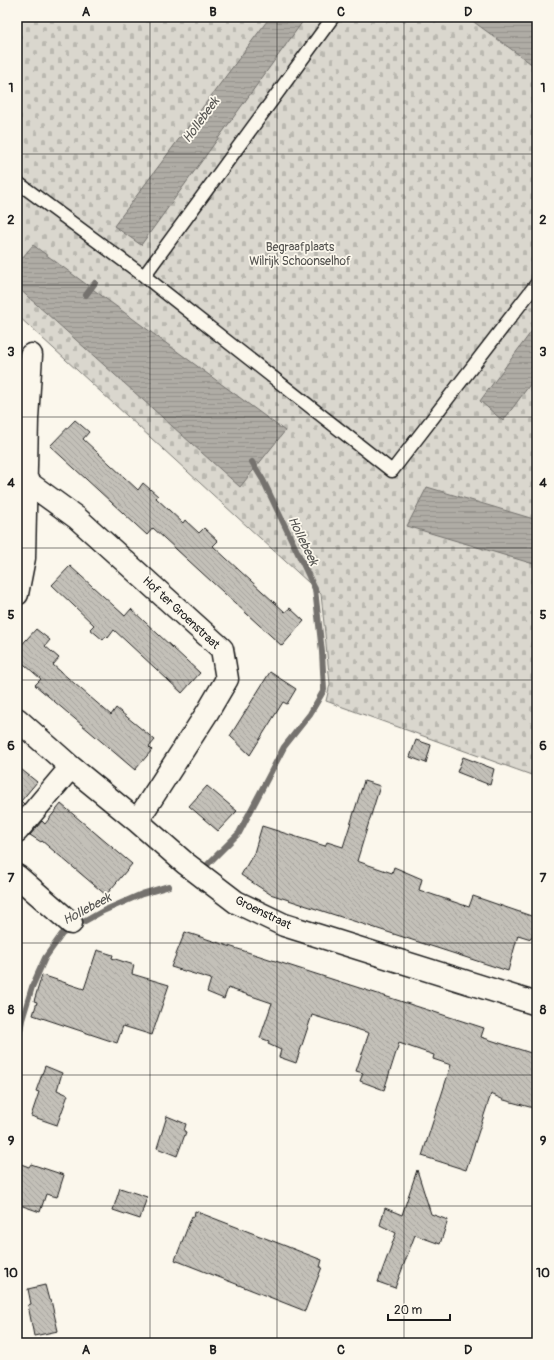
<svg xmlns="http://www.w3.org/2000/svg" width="554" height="1360" font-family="Pangolin,sans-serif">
  <defs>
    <pattern id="cemetery-stones" width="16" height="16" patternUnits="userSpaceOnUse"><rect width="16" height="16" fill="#dad7ce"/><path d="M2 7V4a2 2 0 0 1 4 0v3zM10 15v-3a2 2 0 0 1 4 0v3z" fill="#bab8b0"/></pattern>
    <pattern id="water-rules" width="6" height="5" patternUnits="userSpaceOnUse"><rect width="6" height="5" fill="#afaca5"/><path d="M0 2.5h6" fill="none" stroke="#96938d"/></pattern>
    <pattern id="building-back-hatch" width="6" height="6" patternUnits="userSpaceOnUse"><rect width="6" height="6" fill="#c3c0b8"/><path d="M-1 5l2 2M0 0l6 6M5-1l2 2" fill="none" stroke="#a7a49e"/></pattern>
  </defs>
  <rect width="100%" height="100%" fill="#fbf7ec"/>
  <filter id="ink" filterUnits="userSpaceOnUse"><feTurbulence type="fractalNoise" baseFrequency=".025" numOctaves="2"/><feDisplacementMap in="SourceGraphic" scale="8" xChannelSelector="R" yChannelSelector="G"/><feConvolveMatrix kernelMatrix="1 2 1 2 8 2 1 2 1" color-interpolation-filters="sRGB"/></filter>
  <g filter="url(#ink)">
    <path fill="url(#cemetery-stones)" stroke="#7b7a75" d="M 17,17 L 537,17 L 537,777 L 326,701 L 330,684 L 321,594 L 17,315 Z"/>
    <path fill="url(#water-rules)" stroke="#74726e" d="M 270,17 L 306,17 L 141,245 L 114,226 Z
      M 467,17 L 525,17 L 537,26 L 537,68 Z
      M 33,245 L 285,431 L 240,487 L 17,287 L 17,264 Z
      M 537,324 L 537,375 L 503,421 L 480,401 Z
      M 427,487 L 537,520 L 537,565 L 407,526 Z"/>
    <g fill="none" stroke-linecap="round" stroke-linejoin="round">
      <path stroke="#74726e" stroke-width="6" d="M 86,295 L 95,283
        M 208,864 L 239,833 L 284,747 L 310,714 L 324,690 L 322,652 L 315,589 L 263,480 L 252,462
        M 17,1047 L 22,1020 L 32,987 L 45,958 L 62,934 L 103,911 L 142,894 L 169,886"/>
    </g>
    <path fill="url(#building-back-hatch)" stroke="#1c1c1c" d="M 75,420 L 89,432 L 83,439 L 138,490 L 143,483 L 158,496 L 156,498 L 183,523 L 185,520 L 199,533 L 204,528 L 218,541 L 213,546 L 240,571 L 285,612 L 290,608 L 304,621 L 282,646 L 153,528 L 147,535 L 50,446 Z
      M 70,566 L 125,616 L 131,609 L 200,673 L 182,693 L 114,630 L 108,638 L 106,636 L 103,640 L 90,629 L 94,625 L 52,585 Z
      M 36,629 L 50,640 L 45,646 L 59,658 L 53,665 L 111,715 L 116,708 L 155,740 L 149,747 L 152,750 L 135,770 L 35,685 L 41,679 L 17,658 L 17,650 Z
      M 270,672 L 296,689 L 287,704 L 283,702 L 250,755 L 230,736 Z
      M 416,740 L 431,745 L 426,763 L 410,757 Z
      M 463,757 L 494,769 L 490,785 L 457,772 Z
      M 17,766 L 37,782 L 21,801 L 24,804 L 17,812 Z
      M 364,781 L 380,786 L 357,861 L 392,873 L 394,867 L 422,879 L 419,890 L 469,907 L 473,896 L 537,918 L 537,923 L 531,939 L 518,935 L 508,971 L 270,894 L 241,875 L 254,853 L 262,826 L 325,846 L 327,842 L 343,847 Z
      M 207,786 L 237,811 L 218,831 L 189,806 Z
      M 61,804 L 132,864 L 106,895 L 42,841 L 41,842 L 30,835 L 42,821 L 45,824 Z
      M 185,932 L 484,1028 L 481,1037 L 537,1055 L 537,1109 L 504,1100 L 491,1094 L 466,1170 L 422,1156 L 451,1065 L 433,1059 L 434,1055 L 399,1043 L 384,1090 L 360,1081 L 363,1073 L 356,1071 L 369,1033 L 312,1015 L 296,1063 L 279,1057 L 281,1050 L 268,1044 L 269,1041 L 260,1038 L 272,1003 L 228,988 L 224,999 L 207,992 L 211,979 L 171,967 Z
      M 97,950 L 113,955 L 112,958 L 134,965 L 132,974 L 169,985 L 152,1035 L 123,1026 L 117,1043 L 33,1015 L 37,1002 L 34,1001 L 42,975 L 84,989 Z
      M 45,1066 L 62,1073 L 57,1090 L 68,1095 L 57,1125 L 31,1116 L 39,1092 L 36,1091 Z
      M 167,1116 L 186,1124 L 184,1131 L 186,1132 L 177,1156 L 157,1148 Z
      M 21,1164 L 29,1167 L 31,1164 L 64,1175 L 57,1197 L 46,1194 L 40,1212 L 17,1204 L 17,1177 Z
      M 417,1170 L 431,1214 L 448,1220 L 440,1244 L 415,1235 L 395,1288 L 378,1282 L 396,1233 L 380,1225 L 385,1208 L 402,1215 Z
      M 120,1188 L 147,1197 L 140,1219 L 113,1210 Z
      M 195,1211 L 322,1260 L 320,1267 L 322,1267 L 305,1311 L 175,1260 L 192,1216 L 194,1217 Z
      M 45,1285 L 49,1300 L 51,1300 L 58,1331 L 34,1336 L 28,1305 L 31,1304 L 28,1289 Z"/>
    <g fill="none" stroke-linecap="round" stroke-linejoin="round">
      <g stroke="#1c1c1c" stroke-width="15">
        <path id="service" d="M 17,182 L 144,276 L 392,471 L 537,283
          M 144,276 L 333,17"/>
      </g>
      <g stroke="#1c1c1c" stroke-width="25">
        <path id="minor" d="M 26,481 L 77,518 L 222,649 L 227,679 L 207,713 L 137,821
          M 17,594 L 24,558 L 27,419 L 31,355
          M 17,719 L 71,767 L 137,821 L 185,863 L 236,902 L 284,925 L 537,1004
          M 17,831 L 71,767
          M 17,876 L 71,923"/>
      </g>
      <use href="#service" stroke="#fbf7ec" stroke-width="12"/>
      <use href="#minor" stroke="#fbf7ec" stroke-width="22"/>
    </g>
  </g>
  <path fill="none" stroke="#1c1c1c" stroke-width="1" stroke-opacity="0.55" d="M 150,17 L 150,1343M 277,17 L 277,1343M 404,17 L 404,1343M 17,154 L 537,154M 17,285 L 537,285M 17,417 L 537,417M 17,548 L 537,548M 17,680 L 537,680M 17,812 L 537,812M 17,943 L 537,943M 17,1075 L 537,1075M 17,1206 L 537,1206"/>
  <g text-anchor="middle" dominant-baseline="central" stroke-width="3.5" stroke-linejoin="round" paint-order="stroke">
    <g font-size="12" fill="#555451" stroke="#fbf7ec">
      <text x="300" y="247">Begraafplaats<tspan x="300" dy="14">Wilrijk Schoonselhof</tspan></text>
    </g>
    <g font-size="12" fill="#1c1c1c" stroke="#fbf7ec">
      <text transform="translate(181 613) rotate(43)">Hof ter Groenstraat</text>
      <text transform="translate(263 913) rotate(26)">Groenstraat</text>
    </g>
    <g font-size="13" font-style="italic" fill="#575653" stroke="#fbf7ec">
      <text transform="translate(201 120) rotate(-54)">Hollebeek</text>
      <text transform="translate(303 541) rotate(64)">Hollebeek</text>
      <text transform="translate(87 909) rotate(-28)">Hollebeek</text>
    </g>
  </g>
  <rect width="554" height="1360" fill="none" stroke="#fbf7ec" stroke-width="44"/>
  <path d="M388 1314v6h62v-6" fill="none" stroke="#1c1c1c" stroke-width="2"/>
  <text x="394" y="1314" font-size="12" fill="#1c1c1c" stroke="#fbf7ec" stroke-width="3" paint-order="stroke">20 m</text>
  <rect x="22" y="22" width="510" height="1316" fill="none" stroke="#1c1c1c" stroke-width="1.5"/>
  <g font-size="13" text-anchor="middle" font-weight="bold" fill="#1c1c1c">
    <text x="86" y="16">A</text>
    <text x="213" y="16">B</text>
    <text x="341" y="16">C</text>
    <text x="468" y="16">D</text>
    <text x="11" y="92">1</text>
    <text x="543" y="92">1</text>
    <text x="11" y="224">2</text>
    <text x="543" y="224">2</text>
    <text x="11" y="356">3</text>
    <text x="543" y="356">3</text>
    <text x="11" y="487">4</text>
    <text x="543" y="487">4</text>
    <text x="11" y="619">5</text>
    <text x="543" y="619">5</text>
    <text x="11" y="750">6</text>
    <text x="543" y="750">6</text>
    <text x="11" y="882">7</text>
    <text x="543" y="882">7</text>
    <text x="11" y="1014">8</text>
    <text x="543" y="1014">8</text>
    <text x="11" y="1145">9</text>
    <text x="543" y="1145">9</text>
    <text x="11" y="1277">10</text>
    <text x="543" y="1277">10</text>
    <text x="86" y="1354">A</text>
    <text x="213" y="1354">B</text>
    <text x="341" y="1354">C</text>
    <text x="468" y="1354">D</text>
  </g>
</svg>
